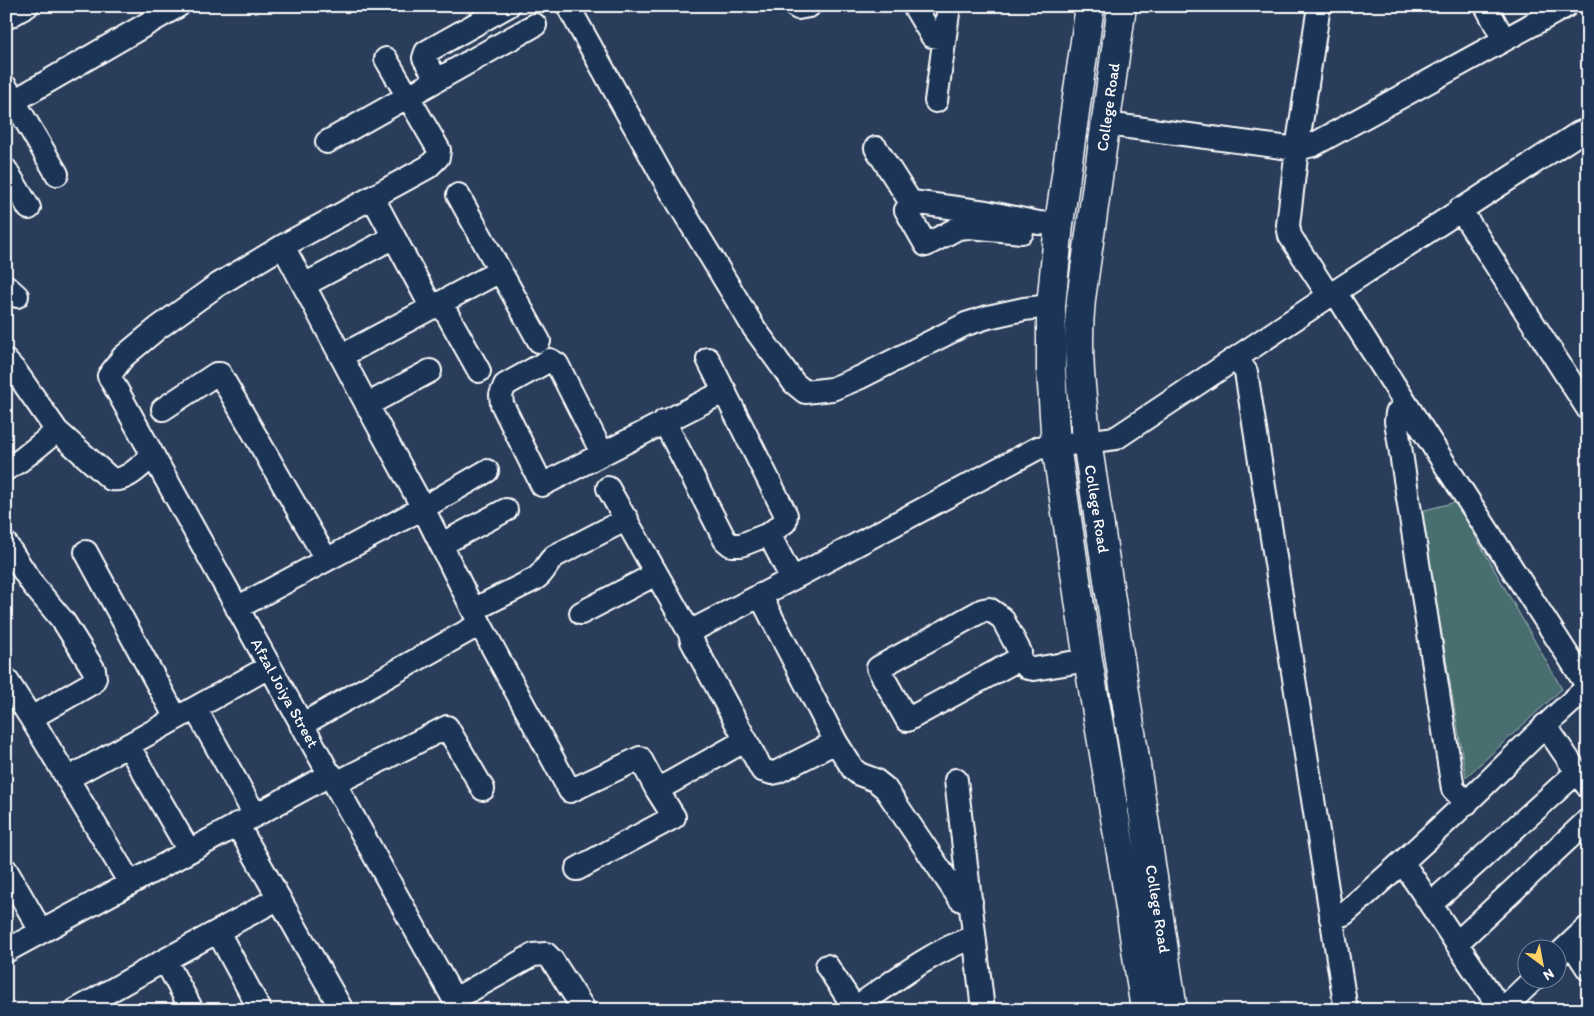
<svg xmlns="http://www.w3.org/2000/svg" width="1594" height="1016" font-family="Itim,sans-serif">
  <rect width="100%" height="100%" fill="#2a3d5a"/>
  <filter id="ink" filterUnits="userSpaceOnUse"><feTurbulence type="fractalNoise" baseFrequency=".02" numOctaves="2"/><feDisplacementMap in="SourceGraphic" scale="10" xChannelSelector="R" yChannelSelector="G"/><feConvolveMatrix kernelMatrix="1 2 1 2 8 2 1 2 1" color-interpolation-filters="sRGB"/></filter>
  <g filter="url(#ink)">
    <path fill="#4a6e70" stroke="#a4b6b8" d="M 1456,502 L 1562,689 L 1466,777 L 1421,511 Z"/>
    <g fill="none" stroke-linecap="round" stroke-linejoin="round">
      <g stroke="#fff" stroke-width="26">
        <path id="minor" d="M 568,6 L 665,181 L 754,328 L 794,383 L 805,392 L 832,389 L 861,377 L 966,324 L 988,317 L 1024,309 L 1051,306
          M 795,6 L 798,8 L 809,6
          M 914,6 L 932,36 L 944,38
          M 1319,6 L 1297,149 L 1288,225 L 1290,236 L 1329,296
          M 1486,6 L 1504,40
          M 6,18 L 27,6
          M 386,59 L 439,150 L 438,157 L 428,167 L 283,246 L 216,286 L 158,328 L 123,357 L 109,376 L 460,1010
          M 437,80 L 424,58 L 426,52 L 508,6
          M 6,87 L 14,101 L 178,6
          M 14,101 L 57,174
          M 936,101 L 949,6
          M 1106,124 L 1297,149 L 1313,145 L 1566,6
          M 327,142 L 535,25
          M 876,148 L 908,198 L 912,202 L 986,212 L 1039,223 L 1059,224
          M 6,170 L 29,208
          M 458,195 L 539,341
          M 373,198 L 432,308
          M 912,202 L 906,210 L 926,245 L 958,228 L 969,227 L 1022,232
          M 1460,209 L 1588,409
          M 283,246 L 367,405 L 423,508 L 480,624 L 570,791 L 640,758 L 657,790
          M 304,285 L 394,237
          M 6,286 L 17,296
          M 1335,292 C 1418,424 1504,555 1588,687
          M 441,303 L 479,371
          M 341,356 L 500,271
          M 1236,358 L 1246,372 L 1346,1010
          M 708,359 L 786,515 L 785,522 L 769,534
          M 6,361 L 16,372 L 57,431 L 111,479 C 127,482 141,465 153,455
          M 367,405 L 430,371
          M 1406,405 L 1397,413 L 1396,421 L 1453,789 L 1467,803
          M 163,409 L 216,374 L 220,374 L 326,559
          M 664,421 L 725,540 L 731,545 L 741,545 L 769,534 L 792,579
          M 602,453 L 557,364 L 550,360 L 505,385 L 501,395 L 502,404 L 542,485 L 725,391
          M 6,469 L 21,460 L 57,431
          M 608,488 L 691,635
          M 6,544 L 33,585 L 64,622 L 94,670 L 95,678 L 92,683 L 31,718
          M 442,544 L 506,510
          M 86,552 L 176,718
          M 760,595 L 836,742 L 853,769 L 859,774 L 875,780 L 885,788 L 960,899 L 966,902 L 971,902
          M 237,608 L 423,508 L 487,471
          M 475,609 L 535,579 C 547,571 545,564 555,556 L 627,519
          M 989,609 L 1002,618 L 1020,652 L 1019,659 L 907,720 L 878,668 L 983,610 Z
          M 581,613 L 656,574
          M 1019,659 L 1028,668 L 1034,669 L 1088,660
          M 6,679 L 31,718 L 130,883
          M 195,708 L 255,815
          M 301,725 L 480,624
          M 1545,725 L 1577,772
          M 836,742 L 777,772 L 772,773 L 762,770 L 692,641 L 691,637 L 694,631 L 699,627 L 792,579 L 1038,448 L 1116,438 L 1335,292 L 1579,133 L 1584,131 L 1588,133
          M 128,745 L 189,851
          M 67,779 L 269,667
          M 956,780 L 983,1010
          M 336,783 L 447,727 L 483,789
          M 237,824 L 342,1010
          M 1403,863 L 1501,1010
          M 577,869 L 674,817 L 657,790 L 746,740
          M 6,870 L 41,931
          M 1431,904 L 1577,772 L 1588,787
          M 1331,918 L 1344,914 C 1385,878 1426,841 1466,803 C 1507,764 1545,724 1588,687
          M 218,932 L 260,1010
          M 1457,943 L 1588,820
          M 1571,943 L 1588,969
          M 6,951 L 331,774
          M 1556,957 L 1588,927
          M 165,960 L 192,1010
          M 827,966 L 856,1010
          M 455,999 L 533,955 L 546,954 L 552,960 L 583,1008
          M 855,1008 C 893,982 930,952 974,937
          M 76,1010 L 165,960 L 279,898
          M 1502,1010 L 1535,978"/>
      </g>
      <g stroke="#fff" stroke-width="31">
        <path id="major" d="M 1090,6 L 1059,224 L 1051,306 L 1051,370 L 1056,445 L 1088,660 L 1127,888 L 1145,1010
          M 1122,6 L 1081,299 C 1076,347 1081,393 1087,441 L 1173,1010"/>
      </g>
      <use href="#minor" stroke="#1d3557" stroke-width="22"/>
      <use href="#major" stroke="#1d3557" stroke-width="28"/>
    </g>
  </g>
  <g text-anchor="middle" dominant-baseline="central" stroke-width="4.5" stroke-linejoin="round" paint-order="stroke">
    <g font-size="16" fill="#fff" stroke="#1d3557">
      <text transform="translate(1108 107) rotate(-82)">College Road</text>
      <text transform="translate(1097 509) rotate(81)">College Road</text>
      <text transform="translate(285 693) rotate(61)">Afzal Joiya Street</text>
      <text transform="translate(1158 909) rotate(81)">College Road</text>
    </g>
  </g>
  <rect width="1594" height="1016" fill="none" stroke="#1d3557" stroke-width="25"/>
  <rect x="12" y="12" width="1569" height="991" fill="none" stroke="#fff" stroke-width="2" filter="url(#ink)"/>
  <g transform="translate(1542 964) rotate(148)"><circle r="24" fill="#1d3557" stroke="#77869a"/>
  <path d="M0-4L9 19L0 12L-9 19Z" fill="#ffd166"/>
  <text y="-8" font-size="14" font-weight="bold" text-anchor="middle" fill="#ffffff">N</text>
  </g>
</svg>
